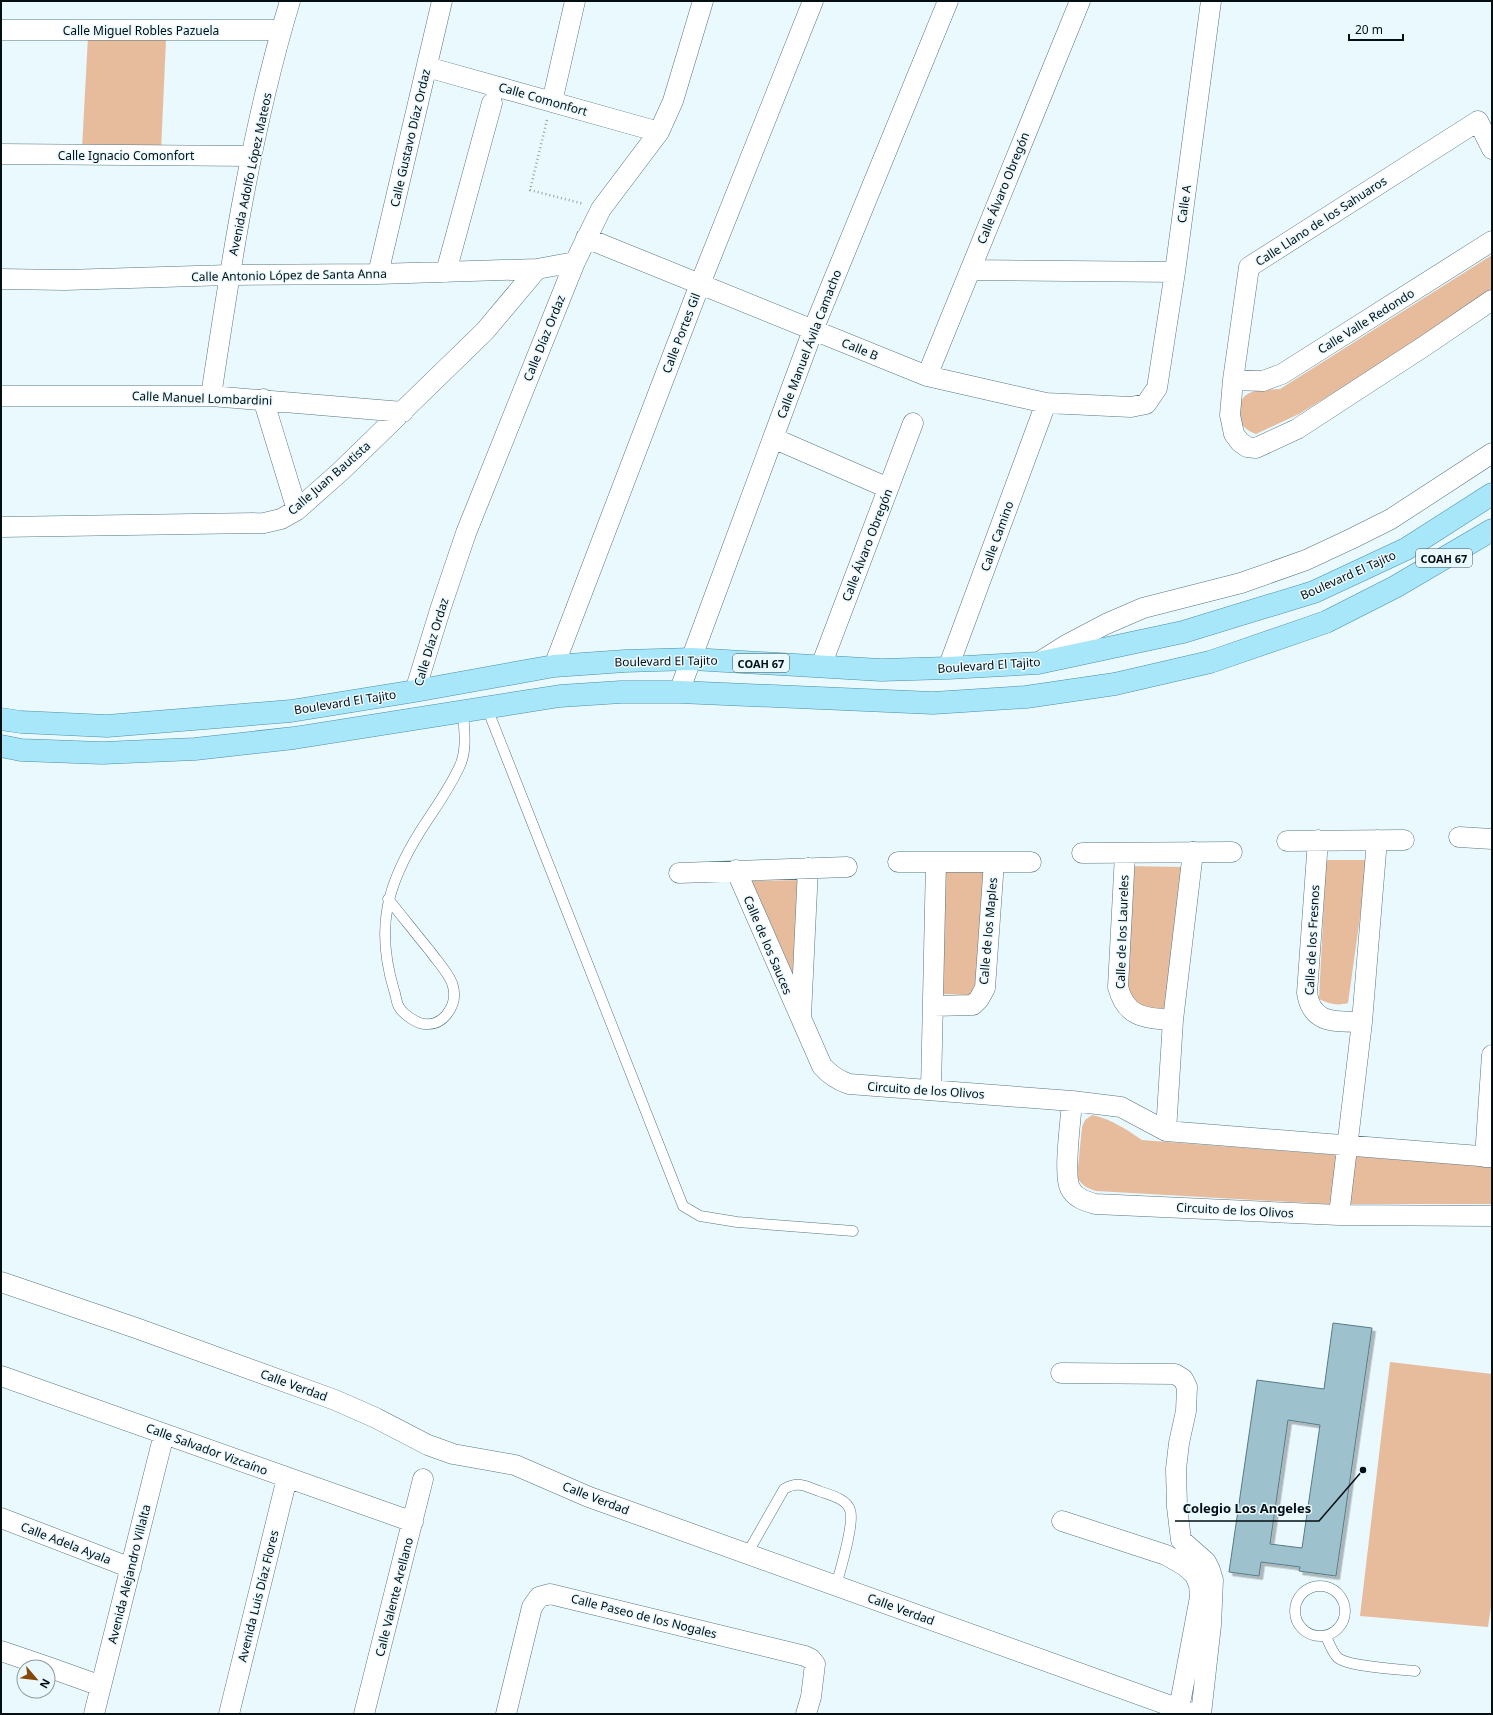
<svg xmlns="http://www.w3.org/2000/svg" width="1493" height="1715" font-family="'Noto Sans',sans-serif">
  <defs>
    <filter id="shadow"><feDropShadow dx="3.5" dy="3.5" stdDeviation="0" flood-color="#0004"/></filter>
  </defs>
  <rect width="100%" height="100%" fill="#eaf9fe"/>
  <path fill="#e7bc9d" d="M 88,37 L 166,40 L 161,151 L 82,148 Z
    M 1492,255 L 1492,296 L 1299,414 L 1256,434 C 1243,430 1233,417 1240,403 C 1242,400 1243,397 1246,395 C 1254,389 1270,390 1280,389 Z
    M 1326,860 L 1368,860 L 1348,1003 C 1337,1006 1329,1004 1319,999 Z
    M 1130,866 L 1184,867 L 1168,1015 L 1143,1012 L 1126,990 Z
    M 988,867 L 978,984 L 971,995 L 942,994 L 943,868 Z
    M 804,880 L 798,998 L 744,881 Z
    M 1092,1115 C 1111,1119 1126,1129 1142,1140 L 1492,1167 L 1492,1204 L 1327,1204 L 1096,1191 C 1087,1188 1082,1186 1077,1177 L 1082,1127 L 1085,1120 Z
    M 1390,1362 L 1492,1374 L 1492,1600 L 1488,1627 L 1360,1616 Z"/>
  <path fill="#9ec1ce" stroke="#597a86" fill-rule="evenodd" filter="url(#shadow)" d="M 1333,1323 L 1372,1328 L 1336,1576 L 1299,1571 L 1300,1567 L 1261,1562 L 1259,1576 L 1229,1572 L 1257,1380 L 1324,1389 ZM 1288,1420 L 1320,1425 L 1302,1548 L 1270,1544 Z"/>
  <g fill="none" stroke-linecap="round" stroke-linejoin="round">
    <g stroke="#567682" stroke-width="11">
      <path id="lane" d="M 487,708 L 683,1206 L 700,1216 L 737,1222 L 853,1231
        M 388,899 C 402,916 416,934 430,951 C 437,961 447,971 452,983 C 456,994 454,1005 447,1014 C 441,1022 433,1025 424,1024 C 416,1023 403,1014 399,1007 C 396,1002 396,995 394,990 C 375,927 387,884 421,830 C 435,808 451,787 461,763 C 467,747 464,729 463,712
        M 747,1554 L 784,1489 C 798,1481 805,1486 819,1491 C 829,1495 846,1498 850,1510 C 855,1522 840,1571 836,1586
        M1295 1611a25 25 0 1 1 50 0a25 25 0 1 1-50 0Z
        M 1326,1636 C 1329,1643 1332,1652 1338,1658 C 1350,1667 1398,1669 1415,1671"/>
    </g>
    <g stroke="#567682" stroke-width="21">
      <path id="street" d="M 1,30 L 281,30
        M 427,67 L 659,132
        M 552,102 L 575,1
        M 1492,149 L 1478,121 L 1249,267 L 1233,380 L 1230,415 L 1234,434 L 1240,442 L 1247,447 L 1256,448 L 1297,429 L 1426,345 L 1492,300
        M 1,154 L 251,156
        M 586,238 L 927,376 L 1046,403 L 1131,407 L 1146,404 L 1157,388 L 1175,272 L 1211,1
        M 970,270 L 1175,272
        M 446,272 L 492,103
        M 378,274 L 442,1
        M 1,279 L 65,280 L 229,275 L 378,274 L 537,269 L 575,262
        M 927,376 L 1080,1
        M 1233,380 L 1263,381 L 1282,374 L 1492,241
        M 1,396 L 211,396 L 403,412
        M 211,396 C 231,263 251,130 290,1
        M 263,399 L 297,510
        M 773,438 L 888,488
        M 1,527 L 264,523 L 281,519 L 297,510 L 341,471 L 485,331 L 537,269
        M 1041,661 L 1068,644 L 1106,624 L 1143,608 L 1241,583 L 1306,560 L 1351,539 L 1391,519 L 1492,453
        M 554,666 L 700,284 L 813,1
        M 821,666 L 913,423
        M 948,668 L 1046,403
        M 415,691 L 441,607 L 466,533 L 575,262 L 601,209 L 659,132 L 673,101 L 703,1
        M 679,692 L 813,330 L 948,1
        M 1459,837 L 1492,839
        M 1318,840 L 1307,993 C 1312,1025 1336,1021 1362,1022
        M 1287,841 L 1404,840
        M 1082,853 L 1232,852
        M 1125,854 L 1118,987 C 1126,1018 1145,1018 1173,1020
        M 898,862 L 1031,862
        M 736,870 L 822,1066 C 830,1075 837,1080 849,1084 L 1072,1101 L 1121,1107 L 1166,1131 L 1492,1157
        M 679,873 L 847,867
        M 933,1006 L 973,1005 L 979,999 L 985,988 L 994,862
        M 801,1016 L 808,868
        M 931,1090 L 936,862
        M 1072,1101 C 1071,1120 1063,1173 1070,1188 C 1075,1198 1085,1201 1095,1204 L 1339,1215 L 1492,1216
        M 1166,1131 L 1173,1020 L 1193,852
        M 1485,1157 L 1492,1055
        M 1339,1215 L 1362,1022 L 1377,840
        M 1,1282 L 136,1328 L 335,1400 L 376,1418 L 428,1445 L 453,1454 L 515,1465 L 589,1497 L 1193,1714
        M 1061,1373 L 1175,1374 L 1183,1379 L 1187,1387 L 1186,1411 L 1179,1443 L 1176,1469 L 1177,1507 L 1181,1540 L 1206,1562 L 1210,1570 L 1213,1580 L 1211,1625 L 1201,1714
        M 1,1376 L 413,1522
        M 1,1518 L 131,1568
        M 1062,1521 L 1166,1555 L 1185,1566 L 1195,1575 L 1199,1585 L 1200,1597 L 1179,1709
        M 1,1651 L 48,1667
        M 48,1667 L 101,1686
        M 94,1714 L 164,1434
        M 229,1714 L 287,1478
        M 364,1714 L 423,1479
        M 506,1714 L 532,1607 L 539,1597 L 550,1594 L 805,1656 L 811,1659 L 815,1664 L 811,1697 L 806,1714"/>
    </g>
    <g stroke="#4990a7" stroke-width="23">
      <path id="primary" d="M 1,719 L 21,722 L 107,726 L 291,711 L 415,691 L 554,666 L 625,661 L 692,659 L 881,670 L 948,668 L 1038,663 L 1183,632 L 1314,592 L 1406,549 L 1492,494
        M 1,746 L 21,750 L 102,753 L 195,749 L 294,738 L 560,696 L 621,692 L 679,692 L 933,703 L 1026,697 L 1115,684 L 1210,662 L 1326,622 L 1395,587 L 1492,530"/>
    </g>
    <path stroke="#96a4a8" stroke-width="2.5" stroke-dasharray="1 3" stroke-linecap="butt" d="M 547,120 L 530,190 L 584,204"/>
    <use href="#lane" stroke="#fff" stroke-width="10"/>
    <use href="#street" stroke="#fff" stroke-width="20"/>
    <use href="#primary" stroke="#a8e6fa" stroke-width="22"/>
  </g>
  <g text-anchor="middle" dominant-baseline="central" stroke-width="3" stroke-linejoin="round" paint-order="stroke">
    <g fill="#eaf9fe" stroke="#48555a" stroke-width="1">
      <rect x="1416" y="549" width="56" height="18" rx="3"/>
      <rect x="733" y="654" width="56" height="18" rx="3"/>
    </g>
    <g font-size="11" font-weight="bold" fill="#030f13">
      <text x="1444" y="558">COAH 67</text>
      <text x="761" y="663">COAH 67</text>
    </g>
    <g font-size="12" fill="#030f13" stroke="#eaf9fe">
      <text x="141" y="30">Calle Miguel Robles Pazuela</text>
      <text transform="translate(543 99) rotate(16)">Calle Comonfort</text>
      <text transform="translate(410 138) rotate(-77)">Calle Gustavo Díaz Ordaz</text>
      <text x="126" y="155">Calle Ignacio Comonfort</text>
      <text transform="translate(250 174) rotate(-78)">Avenida Adolfo López Mateos</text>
      <text transform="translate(1003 188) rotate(-68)">Calle Álvaro Obregón</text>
      <text transform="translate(1184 204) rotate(-82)">Calle A</text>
      <text transform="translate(1321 221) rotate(-33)">Calle Llano de los Sahuaros</text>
      <text transform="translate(289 275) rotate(-1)">Calle Antonio López de Santa Anna</text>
      <text transform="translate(1366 321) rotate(-32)">Calle Valle Redondo</text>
      <text transform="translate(681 333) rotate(-69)">Calle Portes Gil</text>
      <text transform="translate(544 338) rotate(-68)">Calle Díaz Ordaz</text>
      <text transform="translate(809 344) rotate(-69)">Calle Manuel Ávila Camacho</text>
      <text transform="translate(860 349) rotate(22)">Calle B</text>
      <text transform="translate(202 398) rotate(2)">Calle Manuel Lombardini</text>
      <text transform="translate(329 478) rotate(-41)">Calle Juan Bautista</text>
      <text transform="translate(997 536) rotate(-70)">Calle Camino</text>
      <text transform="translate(867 545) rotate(-69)">Calle Álvaro Obregón</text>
      <text transform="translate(1348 575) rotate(-24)">Boulevard El Tajito</text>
      <text transform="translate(431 642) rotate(-73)">Calle Díaz Ordaz</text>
      <text transform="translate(666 661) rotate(-1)">Boulevard El Tajito</text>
      <text transform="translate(989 665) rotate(-4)">Boulevard El Tajito</text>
      <text transform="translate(345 702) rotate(-9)">Boulevard El Tajito</text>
      <text transform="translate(988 931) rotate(-85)">Calle de los Maples</text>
      <text transform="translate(1122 932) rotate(-88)">Calle de los Laureles</text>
      <text transform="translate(1312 940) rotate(-87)">Calle de los Fresnos</text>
      <text transform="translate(768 945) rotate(67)">Calle de los Sauces</text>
      <text transform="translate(926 1090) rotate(4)">Circuito de los Olivos</text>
      <text transform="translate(1235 1210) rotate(3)">Circuito de los Olivos</text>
      <text transform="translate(294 1385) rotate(20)">Calle Verdad</text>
      <text transform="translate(207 1449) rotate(20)">Calle Salvador Vizcaíno</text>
      <text transform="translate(596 1498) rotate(21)">Calle Verdad</text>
      <text transform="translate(66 1543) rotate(21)">Calle Adela Ayala</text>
      <text transform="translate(129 1574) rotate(-76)">Avenida Alejandro Villalta</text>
      <text transform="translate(258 1596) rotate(-76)">Avenida Luis Díaz Flores</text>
      <text transform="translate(394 1597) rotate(-76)">Calle Valente Arellano</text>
      <text transform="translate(901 1609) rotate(20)">Calle Verdad</text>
      <text transform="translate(644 1616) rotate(14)">Calle Paseo de los Nogales</text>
    </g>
  </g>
  <path fill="none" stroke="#030f13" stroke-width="1.5" d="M1363 1470L1319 1521H1175"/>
  <circle fill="#030f13" stroke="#eaf9fe" stroke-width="1.5" cx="1363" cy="1470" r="4"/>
  <g font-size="13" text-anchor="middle" font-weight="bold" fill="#030f13" stroke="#eaf9fe" stroke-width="3" stroke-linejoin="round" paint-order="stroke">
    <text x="1247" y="1513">Colegio Los Angeles</text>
  </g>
  <rect width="1493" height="1715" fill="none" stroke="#030f13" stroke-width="4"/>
  <g transform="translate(36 1679) rotate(118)"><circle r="19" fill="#eaf9fe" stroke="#8e9ba0"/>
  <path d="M0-3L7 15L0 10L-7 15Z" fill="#85470a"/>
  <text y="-6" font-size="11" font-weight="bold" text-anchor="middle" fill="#030f13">N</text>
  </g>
  <path d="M1349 34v6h54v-6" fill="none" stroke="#030f13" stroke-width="2"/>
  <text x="1355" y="34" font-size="12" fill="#030f13" stroke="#eaf9fe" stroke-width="3" paint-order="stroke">20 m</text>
</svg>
